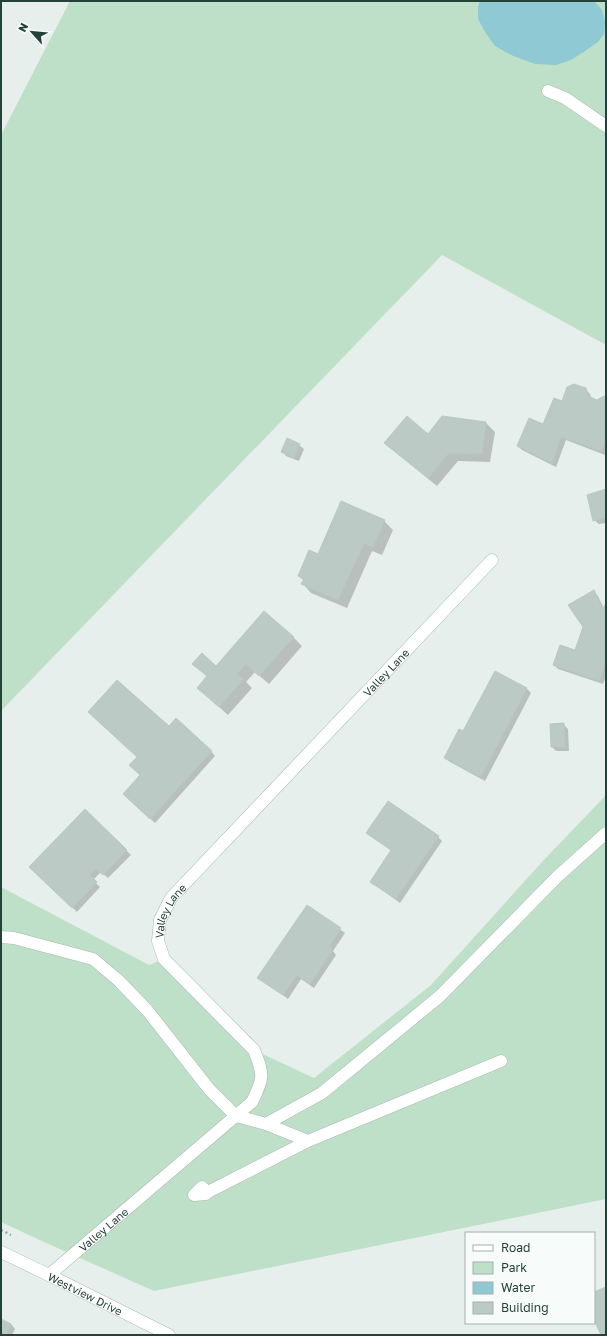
<svg xmlns="http://www.w3.org/2000/svg" width="607" height="1336" font-family="'Golos Text',sans-serif">
  <rect width="100%" height="100%" fill="#e6efeb"/>
  <path fill="#bfe0c8" d="M 70,1 L 606,1 L 606,345 L 442,255 L 1,711 L 1,135 Z
    M 606,795 L 606,1199 L 154,1291 L 44,1242 L 1,1222 L 1,887 L 149,965 L 164,959 L 254,1050 L 314,1078 L 431,985 L 541,863 Z"/>
  <path fill="#8ec9d4" d="M 480,1 L 594,1 L 602,10 L 605,22 L 604,34 L 598,42 L 585,51 L 571,60 L 556,65 L 535,64 L 511,55 L 495,46 L 485,32 L 478,19 L 478,7 Z"/>
  <path fill="#0003" d="M 585,389 L 590,394 L 591,398 L 597,401 L 606,398 L 606,453 L 605,455 L 566,440 L 556,467 L 522,450 L 518,446 L 543,425 L 563,402 Z
    M 486,423 L 495,432 L 490,462 L 458,461 L 437,486 L 394,451 L 428,435 Z
    M 299,445 L 304,449 L 299,461 L 286,456 L 282,451 Z
    M 606,490 L 606,523 L 599,524 L 594,520 Z
    M 384,521 L 393,530 L 382,555 L 372,551 L 347,608 L 311,593 L 303,584 L 304,581 L 299,576 L 318,556 Z
    M 593,592 L 598,596 L 604,609 L 606,604 L 606,676 L 603,684 L 558,669 L 554,665 L 576,651 Z
    M 293,637 L 302,646 L 269,684 L 255,672 L 246,682 L 252,688 L 228,715 L 207,696 L 208,677 L 194,664 L 217,667 Z
    M 495,673 L 527,689 L 531,693 L 485,781 L 450,762 L 446,758 L 464,733 Z
    M 563,724 L 568,729 L 569,751 L 556,751 L 552,747 Z
    M 169,727 L 211,751 L 215,756 L 155,823 L 128,798 Z
    M 85,810 L 131,855 L 108,878 L 101,872 L 93,880 L 100,887 L 77,912 L 30,867 Z
    M 438,837 L 442,841 L 400,903 L 371,882 Z
    M 307,906 L 345,933 L 333,951 L 336,955 L 314,988 L 301,979 L 288,999 L 258,977 Z
    M 1,1320 L 11,1324 L 15,1329 L 12,1335 L 1,1335 Z"/>
  <path fill="#bbcac4" stroke="#b8c9c2" d="M 574,384 L 586,388 L 588,396 L 597,400 L 604,396 L 606,397 L 606,440 L 601,451 L 561,437 L 552,463 L 517,446 L 529,418 L 543,424 L 554,398 L 562,401 L 567,387 Z
    M 407,416 L 428,434 L 442,416 L 486,422 L 482,454 L 449,453 L 428,478 L 384,443 Z
    M 287,438 L 300,444 L 294,458 L 281,452 Z
    M 606,489 L 606,517 L 593,521 L 587,495 Z
    M 341,501 L 385,520 L 373,547 L 364,543 L 338,600 L 301,584 L 304,579 L 298,576 L 309,550 L 318,554 Z
    M 594,590 L 603,609 L 606,602 L 606,660 L 599,681 L 553,665 L 560,645 L 575,650 L 583,627 L 568,605 Z
    M 264,611 L 294,637 L 259,676 L 246,664 L 237,674 L 244,679 L 219,707 L 197,688 L 207,676 L 192,664 L 202,653 L 216,666 Z
    M 495,671 L 527,688 L 481,777 L 444,758 L 459,729 L 463,731 Z
    M 117,680 L 169,726 L 176,718 L 212,751 L 150,819 L 123,794 L 140,775 L 129,765 L 137,757 L 88,712 Z
    M 564,723 L 565,747 L 551,747 L 550,724 Z
    M 388,801 L 439,836 L 396,899 L 370,882 L 391,850 L 366,833 Z
    M 85,809 L 127,850 L 103,875 L 96,869 L 90,875 L 97,882 L 72,908 L 29,867 Z
    M 307,905 L 341,928 L 329,947 L 333,950 L 310,984 L 297,975 L 283,995 L 257,978 Z
    M 606,1287 L 606,1335 L 601,1335 L 594,1320 L 594,1292 Z
    M 1,1319 L 11,1324 L 6,1335 L 1,1335 Z"/>
  <g fill="none" stroke-linecap="round" stroke-linejoin="round">
    <g stroke="#a8b8b2" stroke-width="13">
      <path id="service" d="M 548,91 L 565,98 L 606,126
        M 1,937 L 14,938 L 93,959 L 118,980 L 147,1010 L 209,1089 L 236,1116 L 266,1124 L 322,1093 L 440,996 L 558,876 L 606,833
        M 308,1141 L 501,1061
        M 208,1192 L 206,1194 L 194,1195 L 202,1187 L 208,1192 L 308,1141 L 266,1124"/>
    </g>
    <g stroke="#a8b8b2" stroke-width="13">
      <g id="minor">
        <path id="s1" d="M 1,1252 L 49,1275 L 169,1335"/>
        <path id="s2" d="M 49,1275 L 252,1102 C 264,1078 264,1075 254,1050 L 164,959 L 158,941 L 160,920 L 171,898 L 492,560"/>
      </g>
    </g>
    <path stroke="#86b3a5" stroke-width="2.5" stroke-dasharray="2 3" stroke-linecap="butt" d="M 1,1230 L 11,1235"/>
    <use href="#service" stroke="#fff" stroke-width="12"/>
    <use href="#minor" stroke="#fff" stroke-width="12"/>
  </g>
  <g text-anchor="middle" dominant-baseline="central" stroke-width="3" stroke-linejoin="round" paint-order="stroke">
    <g font-size="11" fill="#24423a" stroke="#f7fbf9">
      <text stroke="none"><textPath href="#s2" startOffset="826">Valley Lane</textPath></text>
      <text stroke="none"><textPath href="#s2" startOffset="502">Valley Lane</textPath></text>
      <text stroke="none"><textPath href="#s2" startOffset="71">Valley Lane</textPath></text>
      <text stroke="none"><textPath href="#s1" startOffset="94">Westview Drive</textPath></text>
    </g>
  </g>
  <rect width="607" height="1336" fill="none" stroke="#24423a" stroke-width="4"/>
  <rect x="465" y="1232" width="130" height="92" fill="#f7fbf9" stroke="#a3b1ad"/>
  <rect x="473" y="1245" width="20" height="6" fill="#ffffff" stroke="#a3b1ad"/>
  <text x="501" y="1252" font-size="12" fill="#24423a">Road</text>
  <rect x="473" y="1262" width="20" height="12" fill="#bfe0c8" stroke="#a3b1ad"/>
  <text x="501" y="1272" font-size="12" fill="#24423a">Park</text>
  <rect x="473" y="1282" width="20" height="12" fill="#8ec9d4" stroke="#a3b1ad"/>
  <text x="501" y="1292" font-size="12" fill="#24423a">Water</text>
  <rect x="473" y="1302" width="20" height="12" fill="#bbcac4" stroke="#a3b1ad"/>
  <text x="501" y="1312" font-size="12" fill="#24423a">Building</text>
  <g transform="translate(32 32) rotate(297)" stroke="#f7fbf9" stroke-width="3" paint-order="stroke">
  <path d="M0-3L7 15L0 10L-7 15Z" fill="#24423a"/>
  <text y="-6" font-size="11" font-weight="bold" text-anchor="middle" fill="#24423a">N</text>
  </g>
</svg>
